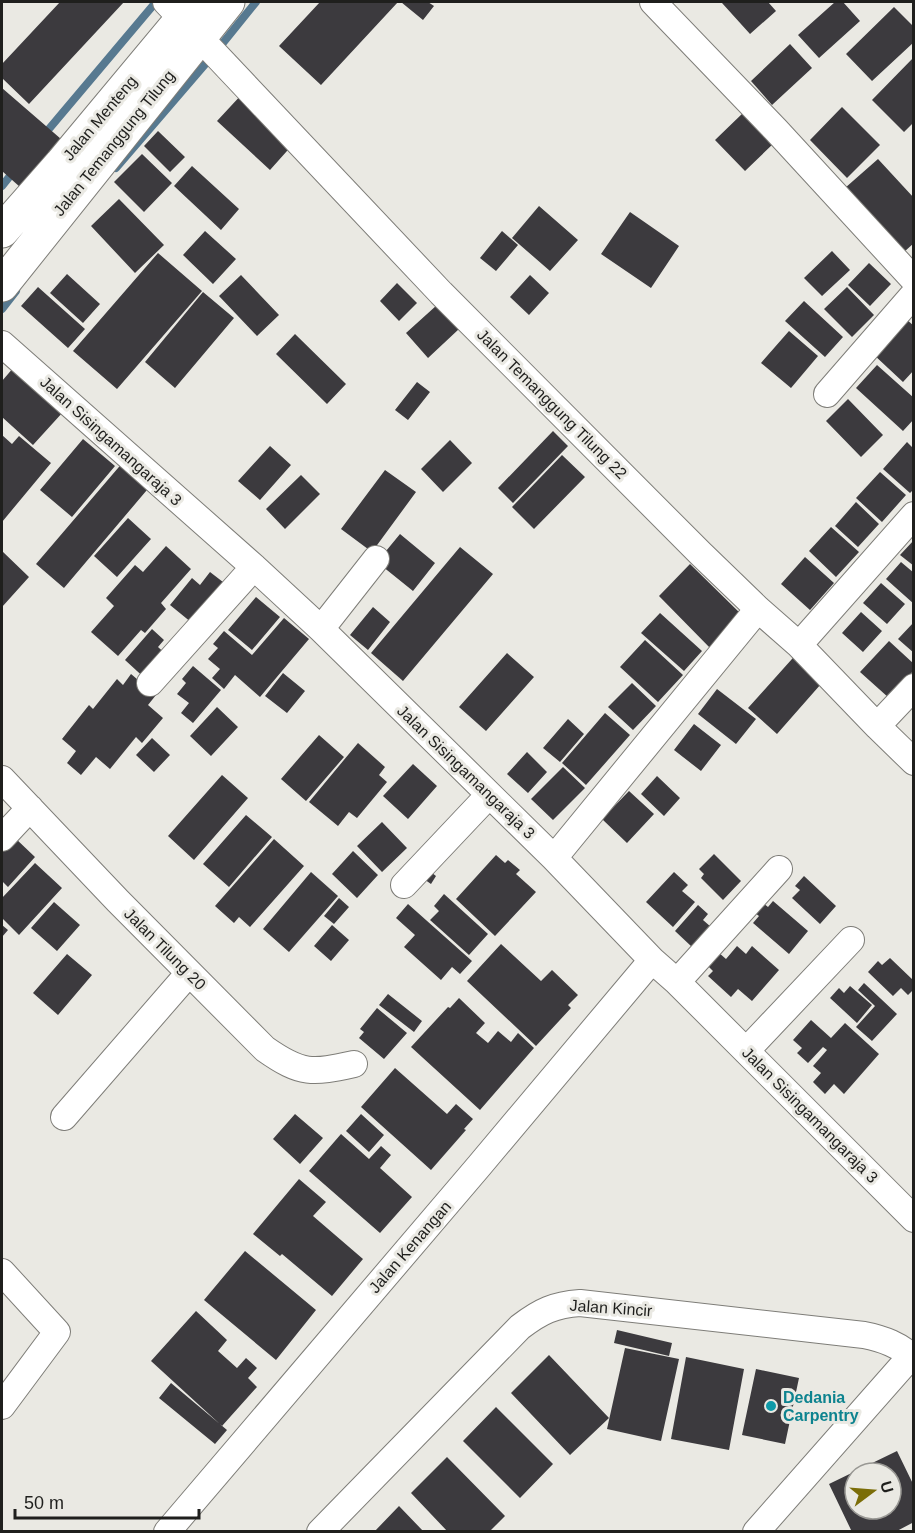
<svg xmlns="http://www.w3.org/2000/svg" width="915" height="1533" font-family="Arial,sans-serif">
  <rect width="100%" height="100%" fill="#eae9e3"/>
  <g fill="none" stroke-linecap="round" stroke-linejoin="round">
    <path stroke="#577990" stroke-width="8" d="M 43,136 L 156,2
      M 116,168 L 214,54 L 256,2
      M 2,186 L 14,171
      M 2,309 L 16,291"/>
  </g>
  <path fill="#3c3a3e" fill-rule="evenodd" d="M 60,2 L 124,2 L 29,104 L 2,78 L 2,64 Z
    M 320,2 L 398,2 L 321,85 L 279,46 Z
    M 401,2 L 428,2 L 434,6 L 423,20 Z
    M 724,2 L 768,2 L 776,11 L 750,34 L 722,3 Z
    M 835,2 L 843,2 L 860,21 L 819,58 L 798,35 Z
    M 894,7 L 914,27 L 914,42 L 872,81 L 846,54 Z
    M 790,44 L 812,68 L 772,105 L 751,81 Z
    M 914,57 L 914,122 L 904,132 L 872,100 Z
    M 2,88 L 61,139 L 20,187 L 2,171 Z
    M 243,93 L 295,142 L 270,170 L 217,121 Z
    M 842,107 L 880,145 L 847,178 L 810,140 Z
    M 744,112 L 774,143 L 745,171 L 715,140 Z
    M 158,131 L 185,157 L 170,172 L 144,146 Z
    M 142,154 L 172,183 L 144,212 L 114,182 Z
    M 878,159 L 914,198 L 914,243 L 904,252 L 845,188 Z
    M 192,166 L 239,209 L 221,230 L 174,186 Z
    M 119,199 L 164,245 L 135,273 L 91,226 Z
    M 539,206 L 578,240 L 550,271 L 512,238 Z
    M 630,212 L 679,246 L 651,288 L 601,254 Z
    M 205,231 L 236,259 L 213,284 L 183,255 Z
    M 502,231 L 518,245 L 496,271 L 480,258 Z
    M 832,251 L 850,270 L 822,296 L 804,278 Z
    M 158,253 L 202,291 L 117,389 L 73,351 Z
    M 869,263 L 891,284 L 870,306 L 848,285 Z
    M 67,274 L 100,304 L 83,323 L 50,293 Z
    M 241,275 L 279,315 L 257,336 L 219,296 Z
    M 530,275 L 549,293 L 529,315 L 510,297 Z
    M 397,283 L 417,303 L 399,321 L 380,301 Z
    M 38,287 L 85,329 L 68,348 L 21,306 Z
    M 847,287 L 874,315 L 852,337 L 824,309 Z
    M 203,292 L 234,318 L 175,388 L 145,362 Z
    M 804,301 L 843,337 L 825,357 L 785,321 Z
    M 437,305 L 459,329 L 428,358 L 406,333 Z
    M 906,319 L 914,326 L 914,370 L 903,382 L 873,354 Z
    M 789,331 L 818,356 L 791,388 L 761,363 Z
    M 295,334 L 346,384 L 327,404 L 276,354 Z
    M 877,365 L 914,398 L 914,419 L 903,431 L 856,388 Z
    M 14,367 L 63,412 L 33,445 L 2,417 L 2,381 Z
    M 417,382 L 430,392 L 408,420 L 395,410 Z
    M 848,399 L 883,435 L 861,457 L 826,421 Z
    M 553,431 L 568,446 L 513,503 L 498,488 Z
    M 2,435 L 12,444 L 19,436 L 51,463 L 2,522 Z
    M 83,439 L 115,466 L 72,517 L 40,490 Z
    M 450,440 L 472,463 L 443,492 L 421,469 Z
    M 907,442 L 914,449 L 914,489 L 910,493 L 883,469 Z
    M 270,446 L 291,465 L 260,500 L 238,481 Z
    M 562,455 L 585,477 L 534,529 L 512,507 Z
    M 124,461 L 152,484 L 64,588 L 36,564 Z
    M 385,470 L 416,492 L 372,552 L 341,529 Z
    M 880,472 L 906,495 L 882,522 L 856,498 Z
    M 301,475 L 320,494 L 285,529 L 266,509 Z
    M 856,502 L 879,524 L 858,547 L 835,526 Z
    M 128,518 L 151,539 L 117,577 L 94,556 Z
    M 831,527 L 859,552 L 836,577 L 809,551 Z
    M 400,534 L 435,563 L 413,591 L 377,562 Z
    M 914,540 L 914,566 L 900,555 Z
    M 166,546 L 191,569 L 161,603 L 166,609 L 145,633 L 141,630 L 118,656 L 91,632 L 114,606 L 106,598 L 135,565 L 143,572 Z
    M 460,547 L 493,574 L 403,681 L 371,653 Z
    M 2,551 L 29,577 L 2,607 Z
    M 805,557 L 834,583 L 810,610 L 781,584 Z
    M 901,562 L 914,573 L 914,604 L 886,579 Z
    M 690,564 L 744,617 L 712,650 L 659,596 Z
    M 210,572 L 232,589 L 197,627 L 170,605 L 192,578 L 200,585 Z
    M 881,583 L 905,604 L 887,624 L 863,603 Z
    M 256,597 L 280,617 L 252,650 L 228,630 Z
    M 373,607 L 390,622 L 368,650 L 350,635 Z
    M 861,612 L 882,631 L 863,652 L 842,633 Z
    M 660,613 L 702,651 L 684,671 L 641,633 Z
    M 284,618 L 309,639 L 260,697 L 235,675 L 224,689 L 212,678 L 220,669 L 208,659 L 218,648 L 213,644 L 224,631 L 252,655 Z
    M 914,622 L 914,653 L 898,639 Z
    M 152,629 L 164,640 L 158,647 L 170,658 L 149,682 L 125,660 Z
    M 645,640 L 683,675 L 658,702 L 620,667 Z
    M 889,641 L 914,664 L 914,670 L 889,698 L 860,672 Z
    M 800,650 L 828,676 L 777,734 L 748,708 Z
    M 507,653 L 534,677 L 486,731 L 459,707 Z
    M 193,666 L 221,690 L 193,723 L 181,713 L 189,703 L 177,694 L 186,683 L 182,679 Z
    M 283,673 L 305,691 L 287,713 L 265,696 Z
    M 131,674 L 156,695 L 148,705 L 163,718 L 142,743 L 136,737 L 110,769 L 96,757 L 81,775 L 67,763 L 76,751 L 62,739 L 89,705 L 93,709 L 117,679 L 123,685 Z
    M 632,683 L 656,706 L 633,730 L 608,707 Z
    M 717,689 L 756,719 L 736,744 L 698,714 Z
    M 217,707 L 238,727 L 211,756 L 190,736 Z
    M 605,713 L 630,735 L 586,785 L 562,763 Z
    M 568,719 L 584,734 L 560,762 L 543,748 Z
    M 694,724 L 721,745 L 701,771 L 674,750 Z
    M 319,735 L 344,757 L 306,801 L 281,779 Z
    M 152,738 L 170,755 L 154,772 L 136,755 Z
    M 358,743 L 385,767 L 379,775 L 387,782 L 357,818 L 349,812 L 338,826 L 309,802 Z
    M 527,752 L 547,772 L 528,793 L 507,774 Z
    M 413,764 L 437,786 L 408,819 L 383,796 Z
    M 563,767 L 585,788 L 553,820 L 531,799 Z
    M 222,775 L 248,798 L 194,860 L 168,836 Z
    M 657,776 L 680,798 L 664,816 L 641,794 Z
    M 629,791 L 654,814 L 627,843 L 602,819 Z
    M 246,815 L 272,837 L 229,887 L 203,864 Z
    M 382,822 L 407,848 L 382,872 L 357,846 Z
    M 14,837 L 35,857 L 8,887 L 2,881 L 2,851 Z
    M 274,839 L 304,866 L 250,927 L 239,917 L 234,923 L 215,906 Z
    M 353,851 L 378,875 L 357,898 L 332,874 Z
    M 714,854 L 741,881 L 723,900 L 701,878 L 704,874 L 699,869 Z
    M 496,855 L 505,863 L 508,860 L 520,870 L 516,874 L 536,892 L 495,936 L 456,899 Z
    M 35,863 L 62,888 L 19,935 L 2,918 L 2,898 Z
    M 427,869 L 436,876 L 431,884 L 421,877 Z
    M 311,872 L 338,896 L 289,952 L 263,929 Z
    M 674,872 L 688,885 L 682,891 L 695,902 L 673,927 L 646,902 Z
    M 804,876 L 836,906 L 820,924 L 792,898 L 800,890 L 795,886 Z
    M 444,894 L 488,934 L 469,955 L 430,920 L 439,911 L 434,906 Z
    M 339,898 L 349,907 L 334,924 L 324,916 Z
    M 773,901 L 808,931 L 789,954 L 753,923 L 759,916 L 755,913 L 763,903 L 768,907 Z
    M 54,902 L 80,925 L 57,951 L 31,928 Z
    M 408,904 L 472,961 L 460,974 L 452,967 L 441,980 L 404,947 L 415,935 L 396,918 Z
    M 698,905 L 708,914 L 703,920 L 711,927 L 692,947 L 675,931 Z
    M 2,925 L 8,930 L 2,937 Z
    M 332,925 L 349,940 L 331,961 L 314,946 Z
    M 501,944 L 541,981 L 552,970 L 578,995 L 568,1005 L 571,1008 L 536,1046 L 467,981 Z
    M 737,946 L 746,954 L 752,946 L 779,970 L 752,1001 L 738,989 L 731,997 L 708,976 L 713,971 L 707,965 L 718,952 L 726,959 Z
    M 67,954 L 92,975 L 58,1015 L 33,993 Z
    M 890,958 L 914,981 L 914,989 L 908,995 L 901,988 L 893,996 L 868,972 L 878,961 L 882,965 Z
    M 864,983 L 897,1014 L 872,1041 L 856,1027 L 875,1006 L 858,990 Z
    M 850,986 L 872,1005 L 857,1023 L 830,998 L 839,988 L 844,993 Z
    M 388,994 L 422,1021 L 414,1032 L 379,1005 Z
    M 459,998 L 485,1023 L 476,1033 L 488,1043 L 498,1031 L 511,1042 L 518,1033 L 534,1048 L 480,1110 L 411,1047 L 448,1007 L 450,1008 Z
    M 377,1008 L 407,1033 L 384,1059 L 359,1038 L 364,1032 L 360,1029 Z
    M 811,1020 L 831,1038 L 845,1023 L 879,1054 L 844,1094 L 834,1084 L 825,1094 L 813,1082 L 821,1073 L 813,1066 L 827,1050 L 823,1047 L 808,1063 L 797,1053 L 802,1048 L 793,1040 Z
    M 395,1068 L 447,1114 L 456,1104 L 473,1119 L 464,1129 L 466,1130 L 431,1170 L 361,1107 Z
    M 295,1114 L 323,1138 L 300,1164 L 273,1139 Z
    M 361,1114 L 384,1135 L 369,1152 L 346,1131 Z
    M 341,1134 L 369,1159 L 381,1146 L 391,1155 L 380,1168 L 412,1197 L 380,1233 L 309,1171 Z
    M 299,1179 L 326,1202 L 313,1216 L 363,1259 L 332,1296 L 282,1254 L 280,1256 L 253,1234 Z
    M 245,1251 L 316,1310 L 276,1360 L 204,1300 Z
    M 196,1311 L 227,1340 L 218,1351 L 237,1368 L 246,1358 L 257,1368 L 248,1378 L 257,1387 L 222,1426 L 151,1361 Z
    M 617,1330 L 672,1343 L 669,1356 L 614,1343 Z
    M 625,1348 L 679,1359 L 661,1441 L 607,1429 Z
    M 549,1355 L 609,1418 L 570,1455 L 511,1393 Z
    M 686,1357 L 744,1369 L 729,1450 L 671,1439 Z
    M 756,1369 L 799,1378 L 785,1444 L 742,1435 Z
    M 171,1383 L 227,1430 L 215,1444 L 159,1398 Z
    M 496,1407 L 553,1464 L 520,1498 L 463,1441 Z
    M 897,1451 L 914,1486 L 914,1522 L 895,1532 L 852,1532 L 829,1484 ZM 855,1473 L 891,1473 L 891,1509 L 855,1509 Z
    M 447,1457 L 505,1516 L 489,1532 L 448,1532 L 411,1493 Z
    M 399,1506 L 424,1532 L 374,1532 Z"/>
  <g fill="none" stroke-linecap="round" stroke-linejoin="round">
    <g stroke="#7e7d78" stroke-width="28">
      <path id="street" d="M 166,2 L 441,293 L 700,553 L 758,609 L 799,645 L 877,726 L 914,762
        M 653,2 L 776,130 L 914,280
        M 2,344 L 254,567 L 321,629 L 554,858 L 652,960 L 677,982 L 914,1219
        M 827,394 L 914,294
        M 321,629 L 376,559
        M 799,645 L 914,515
        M 150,683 L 254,567
        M 877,726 L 914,687
        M 2,779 L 118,901 L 265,1049 C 302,1075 312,1073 354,1064
        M 2,838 L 30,808
        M 554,858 L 758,609
        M 404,885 L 489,795
        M 677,982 L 779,869
        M 746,1051 L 851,940
        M 64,1117 L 189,973
        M 2,1272 L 57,1332 L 2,1406
        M 167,1532 L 479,1166 L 652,960
        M 320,1532 L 520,1327 C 541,1311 554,1305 580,1303 L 864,1335 C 884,1339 899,1345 914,1358
        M 756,1532 L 911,1356"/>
    </g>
    <g stroke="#7e7d78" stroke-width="35">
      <path id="secondary" d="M 2,231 L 61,164 L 196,2
        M 2,285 L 228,2"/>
    </g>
    <use href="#street" stroke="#fff" stroke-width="26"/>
    <use href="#secondary" stroke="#fff" stroke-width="33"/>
  </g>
  <circle fill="#0f9aa8" stroke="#eae9e3" stroke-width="2" cx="771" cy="1406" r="6"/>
  <g text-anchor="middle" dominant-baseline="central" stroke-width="6" stroke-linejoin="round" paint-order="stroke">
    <g font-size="16" fill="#1f1f1d" stroke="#eae9e3">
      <text transform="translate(100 118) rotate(-50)">Jalan Menteng</text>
      <text transform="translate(114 143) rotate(-51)">Jalan Temanggung Tilung</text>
      <text transform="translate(552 404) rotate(45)">Jalan Temanggung Tilung 22</text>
      <text transform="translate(111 441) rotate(42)">Jalan Sisingamangaraja 3</text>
      <text transform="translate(466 772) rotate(44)">Jalan Sisingamangaraja 3</text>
      <text transform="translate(165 949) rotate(45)">Jalan Tilung 20</text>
      <text transform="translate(810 1115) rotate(45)">Jalan Sisingamangaraja 3</text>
      <text transform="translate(410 1247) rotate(-49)">Jalan Kenangan</text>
      <text transform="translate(611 1308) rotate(4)">Jalan Kincir</text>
    </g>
    <g font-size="16" font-weight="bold" fill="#0d838f" stroke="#eae9e3" text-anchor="start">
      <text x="783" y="1397">Dedania<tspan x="783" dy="18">Carpentry</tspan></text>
    </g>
  </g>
  <rect width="915" height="1533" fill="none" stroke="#1f1f1d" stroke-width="6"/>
  <g transform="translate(873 1491) rotate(74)"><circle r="28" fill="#eae9e3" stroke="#999894" stroke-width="1.5"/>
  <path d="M0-4.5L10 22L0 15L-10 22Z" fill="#7b6d08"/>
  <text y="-9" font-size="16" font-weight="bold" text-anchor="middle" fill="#1f1f1d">U</text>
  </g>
  <path d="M15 1509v9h184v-9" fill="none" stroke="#1f1f1d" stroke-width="3"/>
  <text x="24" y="1509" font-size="18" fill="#1f1f1d" stroke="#eae9e3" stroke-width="4.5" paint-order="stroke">50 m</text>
</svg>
